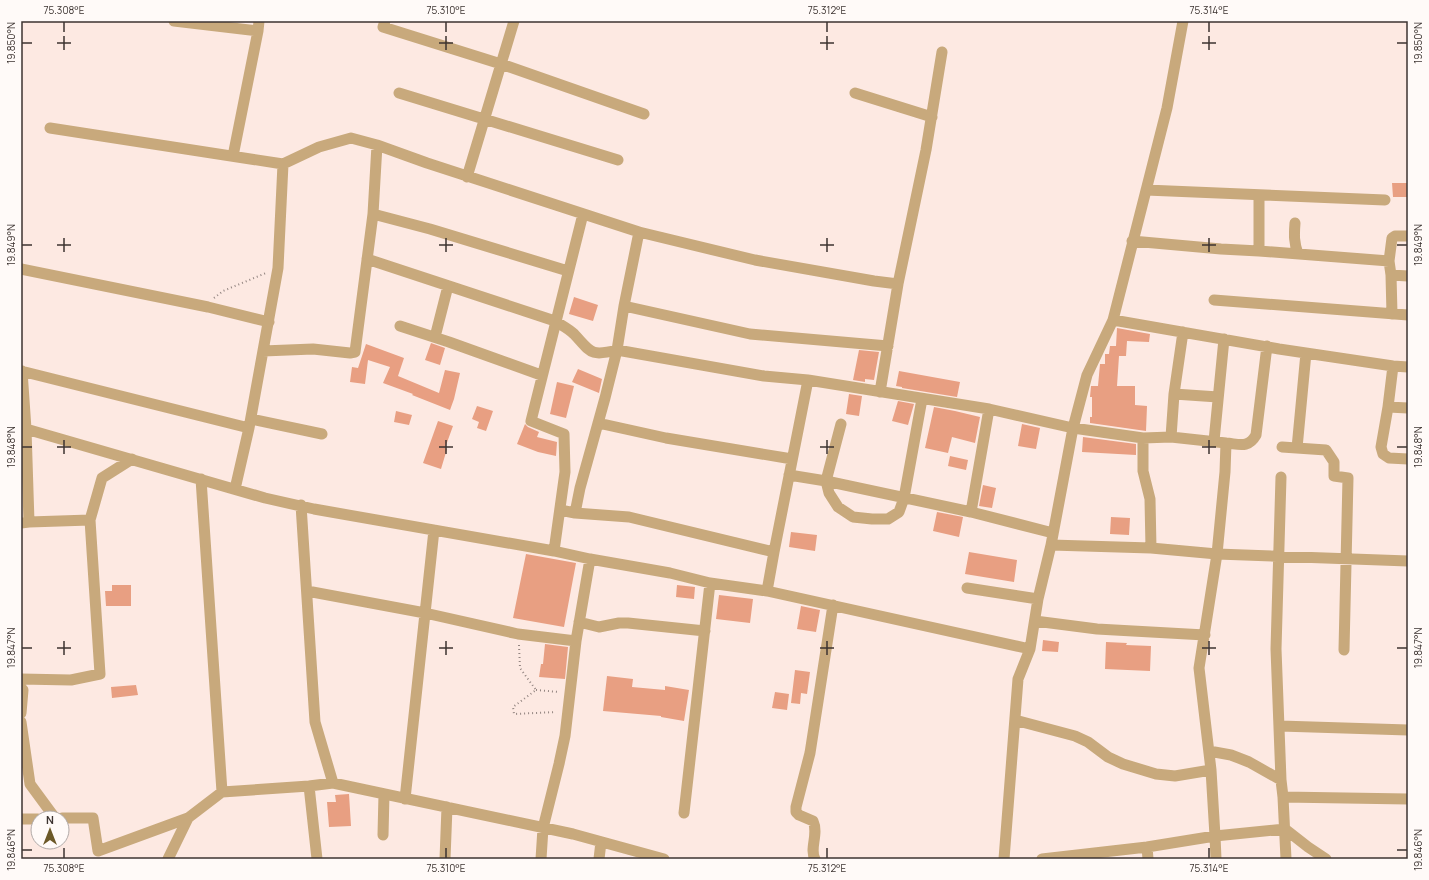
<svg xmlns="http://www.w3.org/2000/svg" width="1429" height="880" font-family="Manrope,sans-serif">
  <rect width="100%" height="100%" fill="#fde9e2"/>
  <path fill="#e89f82" d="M 1392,183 L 1408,183 L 1408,197 L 1393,197 Z
    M 574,297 L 598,305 L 593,321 L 569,314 Z
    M 1117,328 L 1150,334 L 1149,342 L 1127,341 L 1126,356 L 1119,356 L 1117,386 L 1135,386 L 1135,405 L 1147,406 L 1146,431 L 1090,423 L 1090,417 L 1092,417 L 1092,397 L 1090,397 L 1091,386 L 1098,386 L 1100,364 L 1105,364 L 1105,354 L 1109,354 L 1110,346 L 1116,346 Z
    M 431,343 L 445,348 L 440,365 L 425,360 Z
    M 366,344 L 404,358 L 398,376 L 439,393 L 445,370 L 460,373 L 454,399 L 450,410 L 412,395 L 413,394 L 383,383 L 390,367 L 368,360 L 365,384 L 350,382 L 352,367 L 358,368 Z
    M 859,350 L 879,352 L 874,380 L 865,379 L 865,382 L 853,380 Z
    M 578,369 L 602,379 L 599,393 L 572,382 Z
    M 899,371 L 960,382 L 957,397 L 902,388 L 902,387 L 896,386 Z
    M 557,382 L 574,386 L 566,418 L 550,414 Z
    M 849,394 L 862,396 L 859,416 L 846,414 Z
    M 898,401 L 914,404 L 908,425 L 892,421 Z
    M 477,406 L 493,411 L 486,431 L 477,428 L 479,422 L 472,419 Z
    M 934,407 L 955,411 L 980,417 L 975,443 L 952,437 L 948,453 L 925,448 Z
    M 396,411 L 412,415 L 409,425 L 394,422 Z
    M 438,421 L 453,426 L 445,448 L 447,449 L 441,469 L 423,463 Z
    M 525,424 L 528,427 L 539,432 L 537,437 L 557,442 L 556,456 L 538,452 L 517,444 Z
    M 1022,424 L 1040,428 L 1036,449 L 1018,446 Z
    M 1083,437 L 1136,444 L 1136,455 L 1082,452 Z
    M 950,456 L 968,460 L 966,470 L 948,466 Z
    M 983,485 L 996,488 L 992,508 L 979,506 Z
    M 937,512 L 963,517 L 959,537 L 933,531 Z
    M 1111,517 L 1130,518 L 1129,535 L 1110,534 Z
    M 791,532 L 817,535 L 815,551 L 789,547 Z
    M 969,552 L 1017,560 L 1014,582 L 965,574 Z
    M 526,554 L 576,563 L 564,627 L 513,618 Z
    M 112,585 L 131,585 L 131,606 L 106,606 L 105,591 L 112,591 Z
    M 677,585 L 695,587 L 694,599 L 676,597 Z
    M 719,595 L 753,599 L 750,623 L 716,619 Z
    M 801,606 L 820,610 L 816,632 L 797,629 Z
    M 1043,640 L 1059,642 L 1058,652 L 1042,651 Z
    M 1106,642 L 1127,643 L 1126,645 L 1151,646 L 1150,671 L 1105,669 Z
    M 545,644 L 568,647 L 565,679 L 539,677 L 541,664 L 543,664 Z
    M 795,670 L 810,672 L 807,694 L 801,693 L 800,704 L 791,703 Z
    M 607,676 L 633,679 L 632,687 L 665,690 L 665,686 L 689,690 L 684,721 L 661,717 L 661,716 L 603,711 Z
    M 136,685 L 138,695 L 112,698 L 111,687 Z
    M 775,692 L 789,694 L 787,710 L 772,708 Z
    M 349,794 L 351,826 L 329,827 L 327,802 L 336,802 L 335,795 Z"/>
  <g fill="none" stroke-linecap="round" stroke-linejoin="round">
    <path stroke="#938581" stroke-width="2" stroke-dasharray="1 3" stroke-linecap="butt" d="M 214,298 L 223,291 L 266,273
      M 519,645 L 520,668 L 536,690 L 513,707 L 514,714 L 556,712
      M 536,690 L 559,692"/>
    <path stroke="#c8a97c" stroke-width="11" d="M 174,21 L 258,31 L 233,156
      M 385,21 L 383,27 L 501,64 L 644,114
      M 258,31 L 259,21
      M 399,93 L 618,160
      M 855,93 L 932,117
      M 50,128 L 283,164 L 278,268 L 249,428 L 235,489
      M 283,164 L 319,147 L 351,138 L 377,145 L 427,163 L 639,232 L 624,306 L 617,350 L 605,398 L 580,488 L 575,513
      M 467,177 L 514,21
      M 1146,190 L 1385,200
      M 1259,195 L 1259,251
      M 373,214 L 430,229 L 568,271
      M 1295,223 C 1294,235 1294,243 1298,254
      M 639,232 L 755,260 L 874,281 L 898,284
      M 1132,241 L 1221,249 L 1259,251 L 1389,261 L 1391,275 L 1392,314
      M 367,259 L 555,321 C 561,325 569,329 574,334 C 591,352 590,357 617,350 L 764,376 L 808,380 L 989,409 L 1073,428 L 1143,438 L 1171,437 L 1226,443
      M 1389,261 L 1392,238 L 1395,236 L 1408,236
      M 21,269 L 208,307 L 269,322
      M 1391,275 L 1408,276
      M 1214,300 L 1408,315
      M 624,306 L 750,334 L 888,346
      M 1113,320 L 1279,349 L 1393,366 L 1408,367
      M 400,326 L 449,342 L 541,375
      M 435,337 L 448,286
      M 263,351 L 313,349 L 350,353 L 355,352 L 373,214 L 377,145
      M 1393,366 L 1388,407 L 1381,447 L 1383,454 L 1389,458 L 1408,459
      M 21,371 L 249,428
      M 22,371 L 26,429
      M 880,392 L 898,284 L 926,150 L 942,52
      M 1174,394 L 1218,397
      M 1388,407 L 1408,408
      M 251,419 L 322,434
      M 598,423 L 666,438 L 792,459
      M 841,424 L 826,481 L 829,493 L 838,507 L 853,517 L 872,519 L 888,519 L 899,512 L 904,498 L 922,399
      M 1171,437 L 1174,394 L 1183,332
      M 1143,438 L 1143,471 L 1150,499 L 1151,548
      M 1214,441 L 1224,339
      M 1282,447 L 1326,450 L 1334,462 L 1334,476 L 1348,478 L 1344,650
      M 1297,448 L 1306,353
      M 789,475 L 826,481 L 971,512 L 1053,533
      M 1281,477 L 1276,649 L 1281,780 L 1283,797 L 1286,859
      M 201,479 L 222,792
      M 301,505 L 315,722 L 333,783
      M 560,510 L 575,513 L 629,517 L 774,552 L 808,380
      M 971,512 L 989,409
      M 29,522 L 90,520 L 102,478 L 132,459
      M 21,523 L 29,522 L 26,429 L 265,498 L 314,509 L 554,551 L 590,559 L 670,573 L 710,583 L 767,591 L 1030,649
      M 1051,545 L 1151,548 L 1217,554 L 1408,561
      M 554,551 L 565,472 L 564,434 L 531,421 L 583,214
      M 967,588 L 1038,599
      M 307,591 L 425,613 L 518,634 L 576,641
      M 767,591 L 774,552
      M 1035,621 L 1097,629 L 1205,635
      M 579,622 L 599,627 L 619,623 L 628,623 L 705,631
      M 21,679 L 71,680 L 100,674 L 90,520
      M 21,688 L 23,690 L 21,713
      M 1015,720 L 1075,736 L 1088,742 L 1108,757 L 1123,764 L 1156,774 L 1175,776 L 1211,770
      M 21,722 L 30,784 L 55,818
      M 1280,726 L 1408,730
      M 1209,751 L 1231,755 L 1249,762 L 1281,780
      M 309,786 L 317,859
      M 1283,797 L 1408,799
      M 405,799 L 434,530
      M 684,813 L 710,583
      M 62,818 L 93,818 L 98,851 L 188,818 L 222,792 L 309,786 L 333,783 L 573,834 L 664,859
      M 21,819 L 38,819
      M 383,835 L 384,794
      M 1147,847 L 1148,859
      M 168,859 L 188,818
      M 445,859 L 447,807
      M 541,859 L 543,828 L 559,764 L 565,736 L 576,641 L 590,559
      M 599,859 L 601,842
      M 815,859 C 809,849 819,834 813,821 L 799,815 L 796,812 L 796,807 L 810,753 L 833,605
      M 1004,859 L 1018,679 L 1030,649 L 1038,599 L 1051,545 L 1073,428 L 1087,375 L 1113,320 L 1167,108 L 1183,21
      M 1042,859 L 1147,847 L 1215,836 L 1211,770 L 1199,668 L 1217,554 L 1225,472 L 1226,443 C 1239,444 1248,449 1256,435 L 1267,346
      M 1216,859 L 1215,836 L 1285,829 L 1308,847 L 1326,859"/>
  </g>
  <path fill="none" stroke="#3c3330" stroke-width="1.5" d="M 64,22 L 64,32M 446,22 L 446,32M 827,22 L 827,32M 1209,22 L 1209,32M 64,36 L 64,50M 446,36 L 446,50M 827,36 L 827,50M 1209,36 L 1209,50M 22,43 L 32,43M 57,43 L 71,43M 439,43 L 453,43M 820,43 L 834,43M 1202,43 L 1216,43M 1397,43 L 1407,43M 64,238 L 64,252M 446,238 L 446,252M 827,238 L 827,252M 1209,238 L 1209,252M 22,245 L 32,245M 57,245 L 71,245M 439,245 L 453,245M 820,245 L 834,245M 1202,245 L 1216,245M 1397,245 L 1407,245M 64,440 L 64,454M 446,440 L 446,454M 827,440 L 827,454M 1209,440 L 1209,454M 22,447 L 32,447M 57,447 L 71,447M 439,447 L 453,447M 820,447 L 834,447M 1202,447 L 1216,447M 1397,447 L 1407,447M 64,641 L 64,655M 446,641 L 446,655M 827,641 L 827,655M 1209,641 L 1209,655M 22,648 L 32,648M 57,648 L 71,648M 439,648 L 453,648M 820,648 L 834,648M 1202,648 L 1216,648M 1397,648 L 1407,648M 64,848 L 64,858M 446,848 L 446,858M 827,848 L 827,858M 1209,848 L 1209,858M 22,850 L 32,850M 1397,850 L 1407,850"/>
  <rect width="1429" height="880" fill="none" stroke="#fffaf8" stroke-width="44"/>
  <g transform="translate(50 830)"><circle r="19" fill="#fffaf8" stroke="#b1aaa8"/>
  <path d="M0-3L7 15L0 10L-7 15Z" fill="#6c5928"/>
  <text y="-6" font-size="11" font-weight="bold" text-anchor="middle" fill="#3c3330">N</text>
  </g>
  <rect x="22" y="22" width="1385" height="836" fill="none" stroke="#3c3330" stroke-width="1.5"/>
  <g font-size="10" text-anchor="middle" fill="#3c3330">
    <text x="64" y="14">75.308°E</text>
    <text x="446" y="14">75.310°E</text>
    <text x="827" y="14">75.312°E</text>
    <text x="1209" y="14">75.314°E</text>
    <text transform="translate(11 43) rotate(-90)" y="4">19.850°N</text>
    <text transform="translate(1418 43) rotate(-90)" y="4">19.850°N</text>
    <text transform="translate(11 245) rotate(-90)" y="4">19.849°N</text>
    <text transform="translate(1418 245) rotate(-90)" y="4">19.849°N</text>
    <text transform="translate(11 447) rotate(-90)" y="4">19.848°N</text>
    <text transform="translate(1418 447) rotate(-90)" y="4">19.848°N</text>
    <text transform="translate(11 648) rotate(-90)" y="4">19.847°N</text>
    <text transform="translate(1418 648) rotate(-90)" y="4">19.847°N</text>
    <text transform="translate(11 850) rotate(-90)" y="4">19.846°N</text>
    <text transform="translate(1418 850) rotate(-90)" y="4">19.846°N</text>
    <text x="64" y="872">75.308°E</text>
    <text x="446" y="872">75.310°E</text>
    <text x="827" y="872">75.312°E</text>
    <text x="1209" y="872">75.314°E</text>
  </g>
</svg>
